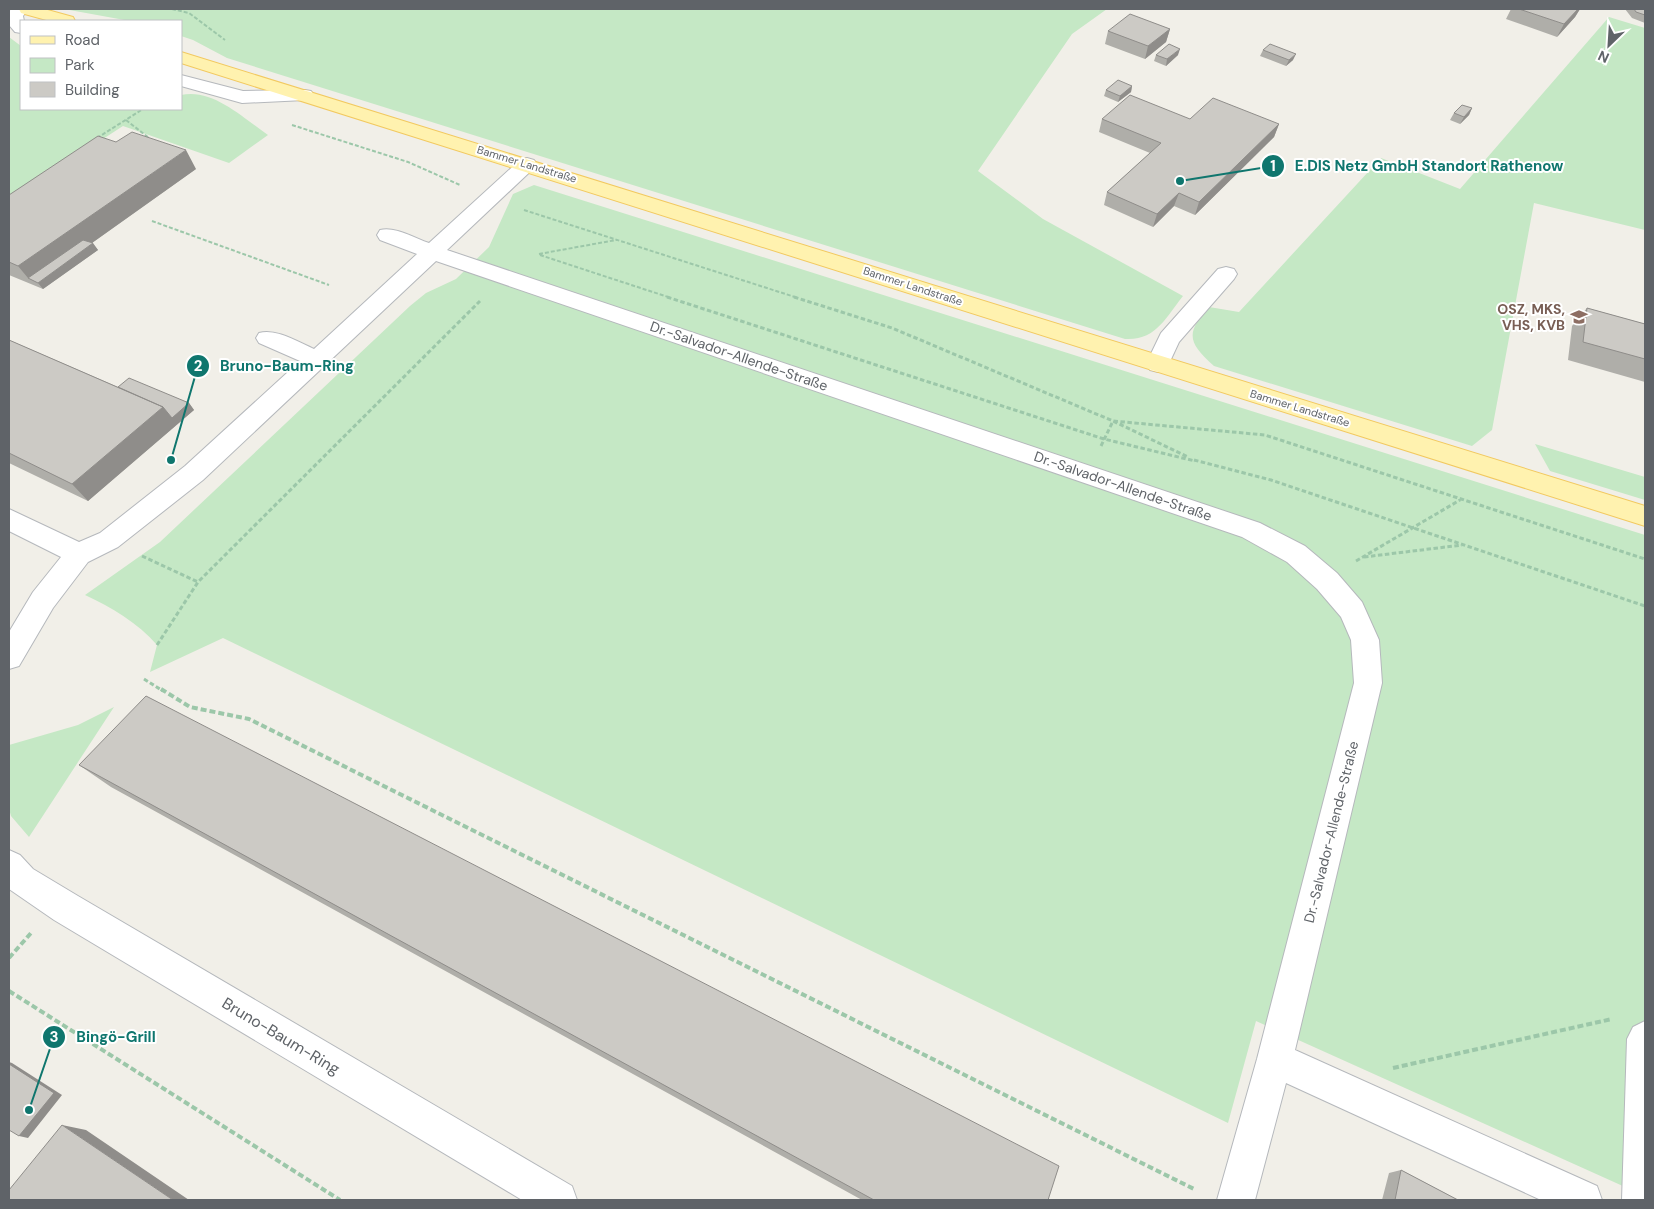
<svg xmlns="http://www.w3.org/2000/svg" width="1654" height="1209" font-family="'DM Sans',sans-serif">
  <rect width="100%" height="100%" fill="#f1efe8"/>
  <path fill="#c5e8c5" d="M 64,9 L 1107,9 L 1072,34 L 978,171 L 1043,219 L 1183,296 C 1166,317 1156,341 1125,339 L 227,58 L 193,40 L 181,36 L 181,21 L 130,21 Z
    M 1609,17 L 1645,28 L 1645,230 L 1534,203 L 1492,430 L 1472,446 L 1214,366 C 1188,343 1185,333 1209,307 L 1239,312 L 1381,158 L 1460,189 Z
    M 9,37 L 21,46 L 21,109 L 181,109 L 181,95 C 213,88 243,118 268,135 L 229,163 L 123,126 L 9,200 Z
    M 534,185 L 1645,535 L 1645,1196 L 1256,1021 L 1228,1123 L 223,638 L 150,672 L 157,645 C 138,623 111,607 85,595 L 160,542 L 410,306 L 426,293 L 456,279 L 489,247 L 513,194 Z
    M 1535,444 L 1645,477 L 1645,500 L 1550,471 Z
    M 114,707 L 29,837 L 11,816 L 9,809 L 9,745 L 78,725 Z"/>
  <g fill="none" stroke-linecap="round" stroke-linejoin="round">
    <g stroke="#b5b8bc" stroke-width="2">
      <path id="minor" d="M 11,9 L 28,9 L 23,16 L 24,21 L 21,21 L 21,33 L 15,32 L 9,25 L 9,12 Z
        M 181,75 L 243,91 L 305,90 L 311,91 L 314,95 L 311,99 L 305,100 L 242,103 L 181,86 Z
        M 527,158 L 534,160 L 537,164 L 534,168 L 447,250 L 1260,523 L 1305,546 L 1337,573 L 1362,602 L 1379,640 L 1382,683 L 1295,1050 L 1597,1186 L 1602,1200 L 1541,1200 L 1286,1083 L 1255,1200 L 1217,1200 L 1257,1059 L 1354,683 L 1351,640 L 1341,617 L 1317,589 L 1287,562 L 1242,537 L 436,261 L 203,480 L 118,547 L 88,562 L 53,608 L 19,666 L 9,669 L 9,632 L 33,592 L 61,557 L 9,531 L 9,509 L 79,542 L 100,533 L 185,466 L 300,361 L 259,343 L 256,338 L 259,333 C 276,328 298,342 314,349 L 417,254 L 380,240 L 377,235 L 380,230 C 395,226 414,238 429,243 L 520,160 Z
        M 1226,267 L 1234,269 L 1237,274 L 1234,279 L 1179,342 L 1166,370 L 1158,372 L 1150,370 L 1146,364 L 1161,333 L 1218,269 Z
        M 9,850 L 20,855 L 33,869 L 78,896 L 572,1186 L 577,1200 L 522,1200 L 54,920 L 9,889 Z
        M 1645,1021 L 1645,1200 L 1622,1200 L 1627,1039 L 1633,1027 Z"/>
    </g>
    <g stroke="#f2c960" stroke-width="2">
      <path id="major" d="M 19,9 L 44,9 L 73,17 L 75,21 L 50,21 L 21,13 Z
        M 181,52 L 1645,506 L 1645,526 L 181,63 Z"/>
    </g>
    <path stroke="#9cc7a9" stroke-width="2" stroke-dasharray="4 2" stroke-linecap="butt" d="M 172,9 L 189,13 L 225,40
      M 126,120 L 149,138
      M 292,125 L 408,162 L 460,185
      M 97,138 L 143,109
      M 524,210 L 798,298
      M 152,221 L 329,285
      M 539,254 L 616,240
      M 540,255 L 671,298"/>
    <path stroke="#9cc7a9" stroke-width="3" stroke-dasharray="4.5 2.5" stroke-linecap="butt" d="M 667,297 L 1104,439 L 1195,461
      M 794,297 L 892,328 L 1113,421 L 1265,435 L 1645,559
      M 1101,446 L 1113,421 L 1188,457
      M 1194,460 L 1271,480 L 1645,606
      M 142,556 L 198,582
      M 1364,557 L 1462,545
      M 1356,561 L 1460,500
      M 157,645 L 198,582 L 480,301
      M 144,679 L 163,691"/>
    <path stroke="#9cc7a9" stroke-width="4" stroke-dasharray="6 3" stroke-linecap="butt" d="M 161,689 L 190,707 L 249,719 L 1196,1190
      M 9,958 L 31,933
      M 9,991 L 340,1200
      M 1393,1068 L 1612,1019"/>
    <use href="#minor" fill="#fff" fill-rule="evenodd"/>
    <use href="#major" fill="#fff2af" fill-rule="evenodd"/>
  </g>
  <path fill="#afaea9" d="M 1511,9 L 1580,9 L 1575,17 L 1557,37 L 1506,19 Z
    M 1625,9 L 1645,9 L 1645,23 L 1632,18 Z
    M 1170,29 L 1166,42 L 1145,59 L 1105,44 L 1108,31 Z
    M 1263,50 L 1293,60 L 1286,66 L 1260,56 Z
    M 1156,55 L 1178,55 L 1166,66 L 1154,61 Z
    M 1132,86 L 1131,92 L 1118,102 L 1104,96 L 1106,90 Z
    M 1472,108 L 1469,115 L 1460,124 L 1450,120 L 1454,113 Z
    M 1102,119 L 1190,119 L 1279,124 L 1274,137 L 1195,215 L 1174,206 L 1153,227 L 1104,205 L 1107,192 L 1150,153 L 1099,132 Z
    M 196,169 L 92,243 L 98,250 L 43,289 L 9,275 L 9,195 Z
    M 1587,308 L 1645,324 L 1645,382 L 1568,360 L 1572,326 Z
    M 9,340 L 118,387 L 189,403 L 194,410 L 88,501 L 9,463 Z
    M 79,765 L 1048,1200 L 862,1200 L 111,787 Z
    M 1401,1170 L 1458,1200 L 1382,1200 L 1389,1173 Z"/>
  <path fill="#8f8d8a" d="M 1578,9 L 1580,9 L 1575,17 L 1557,37 L 1564,24 Z
    M 1170,29 L 1166,42 L 1145,59 L 1148,46 Z
    M 1180,49 L 1178,55 L 1166,66 L 1167,59 Z
    M 1296,54 L 1293,60 L 1286,66 L 1289,60 Z
    M 1132,86 L 1131,92 L 1118,102 L 1120,96 Z
    M 1472,108 L 1469,115 L 1460,124 L 1464,117 Z
    M 1279,124 L 1274,137 L 1195,215 L 1199,202 Z
    M 186,150 L 196,169 L 37,282 L 28,278 L 18,266 Z
    M 1179,193 L 1174,206 L 1153,227 L 1157,214 Z
    M 93,243 L 98,250 L 43,289 L 38,283 Z
    M 189,403 L 194,410 L 88,501 L 72,484 L 163,407 Z
    M 9,1062 L 12,1063 L 62,1095 L 28,1138 L 19,1136 Z
    M 62,1125 L 86,1130 L 189,1200 L 173,1200 Z"/>
  <path fill="#cccac5" stroke="#8f8d8a" d="M 1519,9 L 1578,9 L 1564,24 Z
    M 1634,9 L 1645,9 L 1645,15 L 1636,12 Z
    M 1130,14 L 1170,29 L 1148,46 L 1108,31 Z
    M 1169,44 L 1180,49 L 1167,59 L 1156,55 Z
    M 1270,44 L 1296,54 L 1289,60 L 1263,50 Z
    M 1118,80 L 1132,86 L 1120,96 L 1106,90 Z
    M 1130,95 L 1190,119 L 1213,98 L 1279,124 L 1199,202 L 1179,193 L 1157,214 L 1107,192 L 1161,143 L 1102,119 Z
    M 1462,105 L 1472,108 L 1464,117 L 1454,113 Z
    M 132,132 L 186,150 L 18,266 L 9,262 L 9,195 L 98,136 L 116,142 Z
    M 83,240 L 93,243 L 38,283 L 28,278 Z
    M 1587,308 L 1645,324 L 1645,359 L 1583,342 Z
    M 9,340 L 163,407 L 72,484 L 9,453 Z
    M 129,378 L 189,403 L 172,418 L 163,407 L 118,387 Z
    M 146,696 L 1059,1166 L 1048,1200 L 874,1200 L 79,765 Z
    M 9,1064 L 54,1093 L 19,1136 L 9,1130 Z
    M 62,1125 L 173,1200 L 9,1200 L 9,1190 Z
    M 1401,1170 L 1458,1200 L 1395,1200 Z"/>
  <defs>
    <g id="school-bare" transform="scale(1.35)"><path d="M0-5L7-2L0 1L-7-2ZM-4 1L0 2.5L4 1V4Q0 6-4 4Z" fill="#8d6e63" stroke="#fff" stroke-width="2.5" paint-order="stroke"/></g>
  </defs>
  <g fill-rule="evenodd">
    <use href="#school-bare" x="1579" y="317"/>
  </g>
  <g text-anchor="middle" dominant-baseline="central" stroke-width="4" stroke-linejoin="round" paint-order="stroke">
    <g font-size="11" fill="#5f6368" stroke="#fff">
      <text transform="translate(527 164) rotate(17)">Bammer Landstraße</text>
      <text transform="translate(913 286) rotate(18)">Bammer Landstraße</text>
      <text transform="translate(1300 408) rotate(17)">Bammer Landstraße</text>
    </g>
    <g font-size="14" font-weight="bold" fill="#785e54" stroke="#fff" text-anchor="end">
      <text x="1565" y="309">OSZ, MKS,<tspan x="1565" dy="16">VHS, KVB</tspan></text>
    </g>
    <g font-size="14" fill="#5f6368" stroke="#fff">
      <text transform="translate(739 356) rotate(19)">Dr.-Salvador-Allende-Straße</text>
      <text transform="translate(1123 486) rotate(19)">Dr.-Salvador-Allende-Straße</text>
      <text transform="translate(1331 832) rotate(-76)">Dr.-Salvador-Allende-Straße</text>
    </g>
    <g font-size="16" fill="#5f6368" stroke="#fff">
      <text transform="translate(281 1036) rotate(31)">Bruno-Baum-Ring</text>
    </g>
  </g>
  <path fill="none" stroke="#0f766e" stroke-width="2" d="M1180 181L1273 166M171 460L198 366M29 1110L54 1037"/>
  <g fill="#0f766e" stroke="#fff" stroke-width="2">
    <circle cx="1180" cy="181" r="5"/>
    <circle cx="171" cy="460" r="5"/>
    <circle cx="29" cy="1110" r="5"/>
    <circle cx="1273" cy="166" r="12"/>
    <circle cx="198" cy="366" r="12"/>
    <circle cx="54" cy="1037" r="12"/>
  </g>
  <g font-size="15" text-anchor="middle" font-weight="bold" fill="#fff">
    <text x="1273" y="171">1</text>
    <text x="198" y="371">2</text>
    <text x="54" y="1042">3</text>
  </g>
  <g font-size="15" text-anchor="middle" font-weight="bold" fill="#0f766e" stroke="#fff" stroke-width="4" stroke-linejoin="round" paint-order="stroke">
    <text x="1429" y="171">E.DIS Netz GmbH Standort Rathenow</text>
    <text x="287" y="371">Bruno-Baum-Ring</text>
    <text x="116" y="1042">Bingö-Grill</text>
  </g>
  <rect width="1654" height="1209" fill="none" stroke="#5f6368" stroke-width="20"/>
  <rect x="20" y="20" width="162" height="90" fill="#ffffff" stroke="#bfc1c3"/>
  <rect x="30" y="36" width="25" height="8" fill="#fff2af" stroke="#bfc1c3"/>
  <text x="65" y="45" font-size="15" fill="#5f6368">Road</text>
  <rect x="30" y="58" width="25" height="15" fill="#c5e8c5" stroke="#bfc1c3"/>
  <text x="65" y="70" font-size="15" fill="#5f6368">Park</text>
  <rect x="30" y="82" width="25" height="15" fill="#cccac5" stroke="#bfc1c3"/>
  <text x="65" y="95" font-size="15" fill="#5f6368">Building</text>
  <g transform="translate(1609 45) rotate(205)" stroke="#ffffff" stroke-width="4" paint-order="stroke">
  <path d="M0-4L9 19L0 12L-9 19Z" fill="#5f6368"/>
  <text y="-8" font-size="14" font-weight="bold" text-anchor="middle" fill="#5f6368">N</text>
  </g>
</svg>
